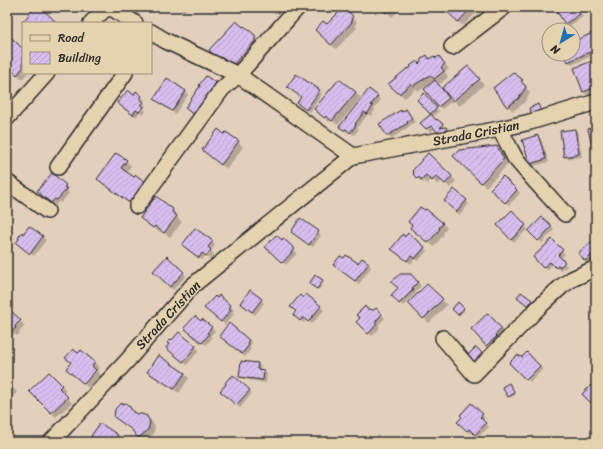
<svg xmlns="http://www.w3.org/2000/svg" width="603" height="449" font-family="Sriracha,sans-serif">
  <defs>
    <pattern id="building-hatch" width="6" height="6" patternUnits="userSpaceOnUse"><rect width="6" height="6" fill="#d7beee"/><path d="M-1 1l2-2M0 6l6-6M5 7l2-2" fill="none" stroke="#b9a3cc"/></pattern>
  </defs>
  <rect width="100%" height="100%" fill="#e2cfbc"/>
  <filter id="ink" filterUnits="userSpaceOnUse"><feTurbulence type="fractalNoise" baseFrequency=".025" numOctaves="2"/><feDisplacementMap in="SourceGraphic" scale="8" xChannelSelector="R" yChannelSelector="G"/><feConvolveMatrix kernelMatrix="1 2 1 2 8 2 1 2 1" color-interpolation-filters="sRGB"/></filter>
  <g filter="url(#ink)">
    <path fill="#0003" d="M 54,7 L 65,7 L 60,13 Z
      M 177,7 L 188,7 L 183,12 Z
      M 382,7 L 404,7 L 402,9 L 401,8 L 392,17 Z
      M 406,7 L 423,7 L 417,10 L 414,8 L 411,11 Z
      M 443,7 L 479,7 L 478,11 L 463,26 Z
      M 556,7 L 576,7 L 583,17 L 569,26 L 566,23 Z
      M 344,9 L 357,22 L 355,25 L 357,28 L 336,49 L 316,30 L 327,26 Z
      M 593,34 L 596,36 L 596,54 L 572,65 L 569,61 L 565,54 L 573,54 L 573,43 Z
      M 254,36 L 259,41 L 235,73 L 215,54 Z
      M 7,44 L 23,50 L 23,73 L 28,73 L 22,79 L 7,64 Z
      M 434,57 L 436,60 L 444,63 L 449,69 L 445,72 L 448,77 L 440,84 L 436,80 L 434,81 L 452,101 L 442,109 L 439,106 L 432,82 L 419,91 L 416,88 L 405,98 L 394,89 L 417,62 L 420,64 Z
      M 596,63 L 596,94 L 589,97 L 584,92 L 575,69 Z
      M 473,72 L 484,85 L 459,106 L 443,88 Z
      M 513,74 L 527,86 L 525,86 L 530,93 L 524,103 L 513,111 L 508,106 Z
      M 206,77 L 219,87 L 198,117 L 189,111 Z
      M 339,80 L 356,93 L 361,98 L 338,125 L 331,120 L 329,122 L 320,114 Z
      M 288,87 L 319,91 L 322,94 L 310,112 L 301,106 L 302,97 Z
      M 369,90 L 381,100 L 374,109 L 375,110 L 371,116 L 368,114 L 357,128 L 359,129 L 354,135 L 349,131 L 348,133 L 344,130 Z
      M 185,91 L 188,95 L 175,114 L 158,102 L 155,99 Z
      M 136,93 L 145,100 L 143,102 L 146,106 L 144,109 L 146,111 L 143,115 L 140,112 L 136,117 L 122,106 L 134,96 Z
      M 428,98 L 439,111 L 432,117 L 436,121 L 437,120 L 449,131 L 450,135 L 435,129 L 430,132 L 422,123 L 432,114 L 419,100 Z
      M 406,110 L 415,122 L 410,125 L 410,126 L 391,139 L 381,124 L 401,111 L 403,113 Z
      M 575,130 L 578,133 L 582,157 L 568,159 L 565,156 Z
      M 538,136 L 541,139 L 549,162 L 534,166 L 531,163 Z
      M 238,142 L 243,147 L 227,169 L 208,155 L 203,150 Z
      M 497,147 L 502,152 L 508,164 L 486,187 L 454,156 Z
      M 428,155 L 456,181 L 450,188 L 442,180 L 438,185 L 432,179 L 427,184 L 424,181 L 423,183 L 414,174 Z
      M 126,161 L 131,166 L 126,173 L 137,209 L 103,184 L 98,179 Z
      M 52,174 L 69,189 L 67,191 L 69,193 L 61,203 L 59,201 L 55,206 L 41,194 Z
      M 503,177 L 520,193 L 509,205 L 492,189 Z
      M 466,201 L 469,204 L 460,215 L 448,204 Z
      M 172,210 L 177,215 L 177,217 L 182,222 L 170,237 L 160,230 L 159,232 L 146,222 Z
      M 512,212 L 528,229 L 514,242 L 498,225 Z
      M 542,218 L 554,230 L 542,243 L 530,231 Z
      M 442,223 L 447,228 L 443,233 L 444,234 L 434,247 L 416,232 Z
      M 30,227 L 46,240 L 34,256 L 20,246 L 24,235 Z
      M 318,232 L 321,235 L 313,247 L 295,235 Z
      M 406,238 L 424,247 L 427,251 L 418,261 L 415,259 L 411,264 L 396,252 Z
      M 283,239 L 297,253 L 286,265 L 266,247 L 282,241 Z
      M 552,240 L 565,254 L 560,259 L 567,266 L 564,269 L 562,268 L 560,271 L 553,264 L 547,270 L 534,257 Z
      M 212,242 L 215,245 L 211,251 L 214,254 L 210,259 L 205,256 L 202,260 L 186,248 Z
      M 596,248 L 596,258 L 589,264 L 585,261 Z
      M 167,258 L 186,276 L 173,290 L 154,271 Z
      M 358,264 L 368,264 L 371,267 L 359,284 L 338,268 Z
      M 411,275 L 421,286 L 415,292 L 416,293 L 403,306 L 392,295 Z
      M 315,276 L 324,282 L 319,290 L 312,285 Z
      M 427,285 L 447,305 L 429,323 L 409,303 Z
      M 522,293 L 533,302 L 529,306 L 518,297 Z
      M 306,295 L 324,310 L 312,324 L 307,319 L 304,323 L 297,318 L 304,299 Z
      M 261,300 L 264,303 L 255,315 L 244,306 Z
      M 458,304 L 465,310 L 460,315 L 453,309 Z
      M 230,306 L 234,310 L 232,312 L 234,314 L 225,325 L 209,311 Z
      M 367,309 L 375,311 L 376,309 L 385,318 L 379,324 L 379,329 L 372,336 L 358,322 Z
      M 7,311 L 10,314 L 12,313 L 25,326 L 19,332 L 20,333 L 17,336 L 14,334 L 7,341 Z
      M 488,315 L 504,332 L 498,338 L 499,340 L 490,348 L 472,329 Z
      M 203,320 L 215,331 L 210,336 L 212,338 L 206,345 L 189,332 Z
      M 229,325 L 252,343 L 249,347 L 251,349 L 245,357 L 223,339 Z
      M 179,334 L 199,350 L 187,365 L 170,351 L 173,342 Z
      M 81,351 L 100,368 L 97,371 L 101,375 L 90,389 L 72,374 L 79,354 Z
      M 527,354 L 543,369 L 530,382 L 511,363 L 522,358 Z
      M 258,364 L 261,367 L 260,371 L 264,371 L 267,374 L 266,383 L 243,379 L 240,376 Z
      M 148,372 L 184,373 L 189,378 L 179,393 L 153,376 Z
      M 49,373 L 66,390 L 63,393 L 72,403 L 56,417 L 31,391 Z
      M 7,382 L 17,392 L 7,402 Z
      M 510,386 L 516,394 L 510,398 L 509,396 Z
      M 249,390 L 252,393 L 240,408 L 224,394 Z
      M 471,404 L 485,418 L 483,420 L 489,427 L 478,437 L 472,432 L 470,434 L 459,422 Z
      M 130,407 L 136,415 L 147,417 L 152,422 L 155,427 L 153,435 L 145,442 L 143,441 L 135,432 L 121,422 Z"/>
    <path fill="url(#building-hatch)" stroke="#2b2b2b" d="M 35,7 L 40,7 L 55,21 L 54,23 L 23,23 L 23,24 L 22,23 Z
      M 344,7 L 353,16 L 351,19 L 352,22 L 331,45 L 315,30 L 323,21 L 327,24 Z
      M 380,7 L 392,7 L 386,13 Z
      M 442,7 L 472,7 L 458,22 Z
      M 554,7 L 576,7 L 580,14 L 565,24 Z
      M 236,21 L 243,27 L 244,26 L 255,35 L 255,41 L 229,69 L 211,57 L 213,54 L 209,50 Z
      M 594,32 L 596,37 L 596,49 L 568,62 L 564,54 L 573,54 L 573,42 Z
      M 12,38 L 23,49 L 23,68 L 17,75 L 7,65 L 7,43 Z
      M 427,55 L 429,59 L 434,56 L 436,58 L 435,59 L 439,56 L 445,64 L 441,67 L 444,71 L 434,79 L 430,75 L 413,86 L 411,84 L 399,94 L 388,84 L 408,68 L 409,69 L 411,67 L 410,66 L 417,61 L 419,64 L 421,61 L 421,59 Z
      M 595,60 L 596,61 L 596,87 L 583,92 L 574,68 Z
      M 468,66 L 480,79 L 453,101 L 442,88 Z
      M 513,72 L 523,80 L 521,81 L 526,87 L 519,98 L 507,107 L 493,88 Z
      M 296,74 L 320,90 L 306,110 L 297,103 L 301,97 L 287,87 Z
      M 206,76 L 216,83 L 194,115 L 185,108 L 200,86 L 199,85 Z
      M 167,78 L 186,91 L 172,111 L 154,99 Z
      M 339,79 L 356,92 L 332,121 L 326,116 L 324,118 L 314,109 Z
      M 435,80 L 449,98 L 438,107 L 424,89 Z
      M 369,89 L 378,96 L 371,105 L 373,106 L 367,114 L 364,112 L 355,124 L 356,125 L 350,133 L 346,129 L 344,130 L 339,127 Z
      M 128,90 L 134,95 L 136,91 L 142,96 L 140,99 L 144,102 L 141,105 L 144,107 L 139,112 L 136,110 L 133,115 L 117,103 Z
      M 424,93 L 437,108 L 430,114 L 417,100 Z
      M 538,104 L 541,111 L 532,115 L 529,108 Z
      M 406,109 L 412,118 L 407,122 L 408,123 L 387,136 L 379,124 L 401,110 L 401,112 Z
      M 431,114 L 436,120 L 437,119 L 443,124 L 440,128 L 446,127 L 448,132 L 440,134 L 431,126 L 426,129 L 420,123 Z
      M 596,127 L 596,154 L 594,155 L 588,129 Z
      M 218,129 L 224,134 L 226,132 L 239,141 L 221,165 L 202,150 Z
      M 575,129 L 579,154 L 564,157 L 560,131 Z
      M 538,135 L 546,159 L 530,164 L 522,140 Z
      M 497,146 L 504,159 L 481,183 L 453,156 L 459,150 Z
      M 116,153 L 127,160 L 121,168 L 134,177 L 136,175 L 147,183 L 131,204 L 97,179 Z
      M 428,153 L 452,176 L 445,184 L 436,176 L 432,181 L 426,175 L 421,180 L 419,177 L 417,179 L 413,174 L 414,173 L 412,171 Z
      M 52,173 L 66,185 L 64,187 L 67,189 L 57,200 L 55,199 L 51,203 L 37,191 Z
      M 503,176 L 517,190 L 505,203 L 490,189 Z
      M 454,189 L 467,200 L 456,212 L 444,201 Z
      M 156,196 L 173,209 L 172,212 L 177,216 L 164,233 L 155,226 L 153,228 L 140,218 Z
      M 420,207 L 425,210 L 426,209 L 443,223 L 439,228 L 440,229 L 428,243 L 410,228 L 412,225 L 408,222 Z
      M 512,210 L 526,225 L 511,240 L 497,225 Z
      M 542,217 L 552,226 L 538,241 L 528,231 Z
      M 300,218 L 319,231 L 309,245 L 291,232 Z
      M 29,226 L 43,236 L 30,254 L 16,243 L 19,239 L 18,238 L 22,232 L 23,234 Z
      M 195,228 L 213,241 L 208,247 L 211,250 L 206,256 L 202,253 L 199,258 L 182,245 Z
      M 408,233 L 425,247 L 415,259 L 411,256 L 407,261 L 391,249 L 403,234 L 405,237 Z
      M 276,235 L 282,240 L 283,238 L 295,249 L 282,263 L 265,247 Z
      M 552,239 L 563,250 L 558,255 L 565,262 L 560,267 L 559,265 L 556,268 L 550,262 L 543,268 L 533,257 Z
      M 591,242 L 596,248 L 596,252 L 585,261 L 578,253 Z
      M 346,255 L 358,263 L 362,258 L 369,263 L 355,281 L 333,265 L 340,256 L 344,258 Z
      M 167,256 L 184,272 L 170,287 L 153,271 Z
      M 400,274 L 411,274 L 418,282 L 412,288 L 414,289 L 399,304 L 391,295 L 398,288 L 391,282 Z
      M 315,275 L 323,280 L 317,289 L 309,284 Z
      M 427,284 L 443,299 L 423,319 L 408,303 Z
      M 250,290 L 262,299 L 252,312 L 240,303 Z
      M 521,292 L 532,300 L 528,306 L 517,297 Z
      M 306,294 L 321,306 L 308,322 L 303,317 L 300,321 L 293,315 L 296,311 L 290,307 L 300,295 L 303,298 Z
      M 219,295 L 231,306 L 229,308 L 231,310 L 221,322 L 204,308 L 215,296 L 217,298 Z
      M 458,302 L 464,308 L 458,315 L 452,309 Z
      M 365,306 L 367,309 L 374,310 L 376,308 L 382,314 L 376,321 L 376,325 L 368,334 L 356,322 L 360,318 L 356,315 Z
      M 7,310 L 10,313 L 12,312 L 21,320 L 15,326 L 16,328 L 11,332 L 9,330 L 7,331 Z
      M 488,313 L 502,329 L 495,335 L 497,336 L 486,346 L 471,329 Z
      M 195,316 L 201,321 L 202,319 L 212,327 L 207,333 L 209,334 L 202,343 L 184,328 Z
      M 229,323 L 249,340 L 247,343 L 249,345 L 242,354 L 219,336 Z
      M 179,332 L 196,346 L 183,362 L 166,348 L 169,344 L 167,343 L 171,339 L 172,340 Z
      M 476,347 L 485,356 L 476,364 L 468,355 Z
      M 73,349 L 78,353 L 81,350 L 95,362 L 92,366 L 96,370 L 84,384 L 66,369 L 71,362 L 65,358 Z
      M 527,352 L 540,366 L 526,380 L 509,363 L 517,355 L 522,357 Z
      M 158,355 L 185,373 L 174,389 L 147,372 Z
      M 241,361 L 258,363 L 257,369 L 264,370 L 263,380 L 239,377 Z
      M 49,372 L 62,385 L 59,388 L 68,397 L 51,413 L 29,391 Z
      M 233,375 L 250,390 L 236,405 L 220,391 L 226,384 L 225,383 L 230,377 L 231,378 Z
      M 7,381 L 12,386 L 7,392 Z
      M 509,383 L 515,393 L 508,397 L 502,387 Z
      M 592,384 L 596,389 L 596,405 L 594,406 L 582,394 Z
      M 126,403 L 130,407 L 133,412 L 137,414 L 142,414 L 147,416 L 150,422 L 148,430 L 140,437 L 137,437 L 132,430 L 114,417 L 115,409 L 120,404 Z
      M 471,403 L 483,414 L 480,417 L 486,423 L 475,435 L 469,429 L 467,431 L 457,422 L 462,417 L 460,415 Z
      M 100,423 L 118,435 L 117,437 L 121,440 L 119,442 L 100,442 L 91,436 Z"/>
    <g fill="none" stroke-linecap="round" stroke-linejoin="round">
      <g stroke="#2b2b2b" stroke-width="18">
        <path id="minor" d="M 91,23 L 106,8 L 113,9 L 135,23
          M 151,32 L 166,41 L 238,75 L 353,156
          M 452,47 L 504,7
          M 7,118 L 47,73
          M 500,129 L 515,158 L 535,181 L 565,214
          M 58,167 L 125,73
          M 7,182 L 47,211
          M 137,206 L 222,89 L 238,75 L 298,7
          M 443,338 L 474,374 L 539,307 L 562,286 L 572,279 L 596,268
          M 51,442 L 127,361 L 192,286 L 353,156 L 500,129 L 530,122 L 596,102"/>
      </g>
      <use href="#minor" stroke="#e5d3b0" stroke-width="15"/>
    </g>
  </g>
  <g text-anchor="middle" dominant-baseline="central" stroke-width="3" stroke-linejoin="round" paint-order="stroke">
    <g font-size="13" fill="#2b2b2b" stroke="#e5d3b0">
      <text transform="translate(476 133) rotate(-11)">Strada Cristian</text>
      <text transform="translate(168 315) rotate(-47)">Strada Cristian</text>
    </g>
  </g>
  <rect width="603" height="449" fill="none" stroke="#e5d3b0" stroke-width="24"/>
  <rect x="12" y="12" width="579" height="425" fill="none" stroke="#2b2b2b" stroke-width="1.5" filter="url(#ink)"/>
  <rect x="22" y="22" width="130" height="52" fill="#e5d3b0" stroke="#9b907b"/>
  <rect x="30" y="35" width="20" height="6" fill="#e5d3b0" stroke="#9b907b"/>
  <text x="58" y="42" font-size="12" fill="#2b2b2b">Road</text>
  <rect x="30" y="52" width="20" height="12" fill="url(#building-hatch)" stroke="#9b907b"/>
  <text x="58" y="62" font-size="12" fill="#2b2b2b">Building</text>
  <g transform="translate(561 42) rotate(217)"><circle r="19" fill="#e5d3b0" stroke="#9b907b"/>
  <path d="M0-3L7 15L0 10L-7 15Z" fill="#1f6fb2"/>
  <text y="-6" font-size="11" font-weight="bold" text-anchor="middle" fill="#2b2b2b">N</text>
  </g>
</svg>
